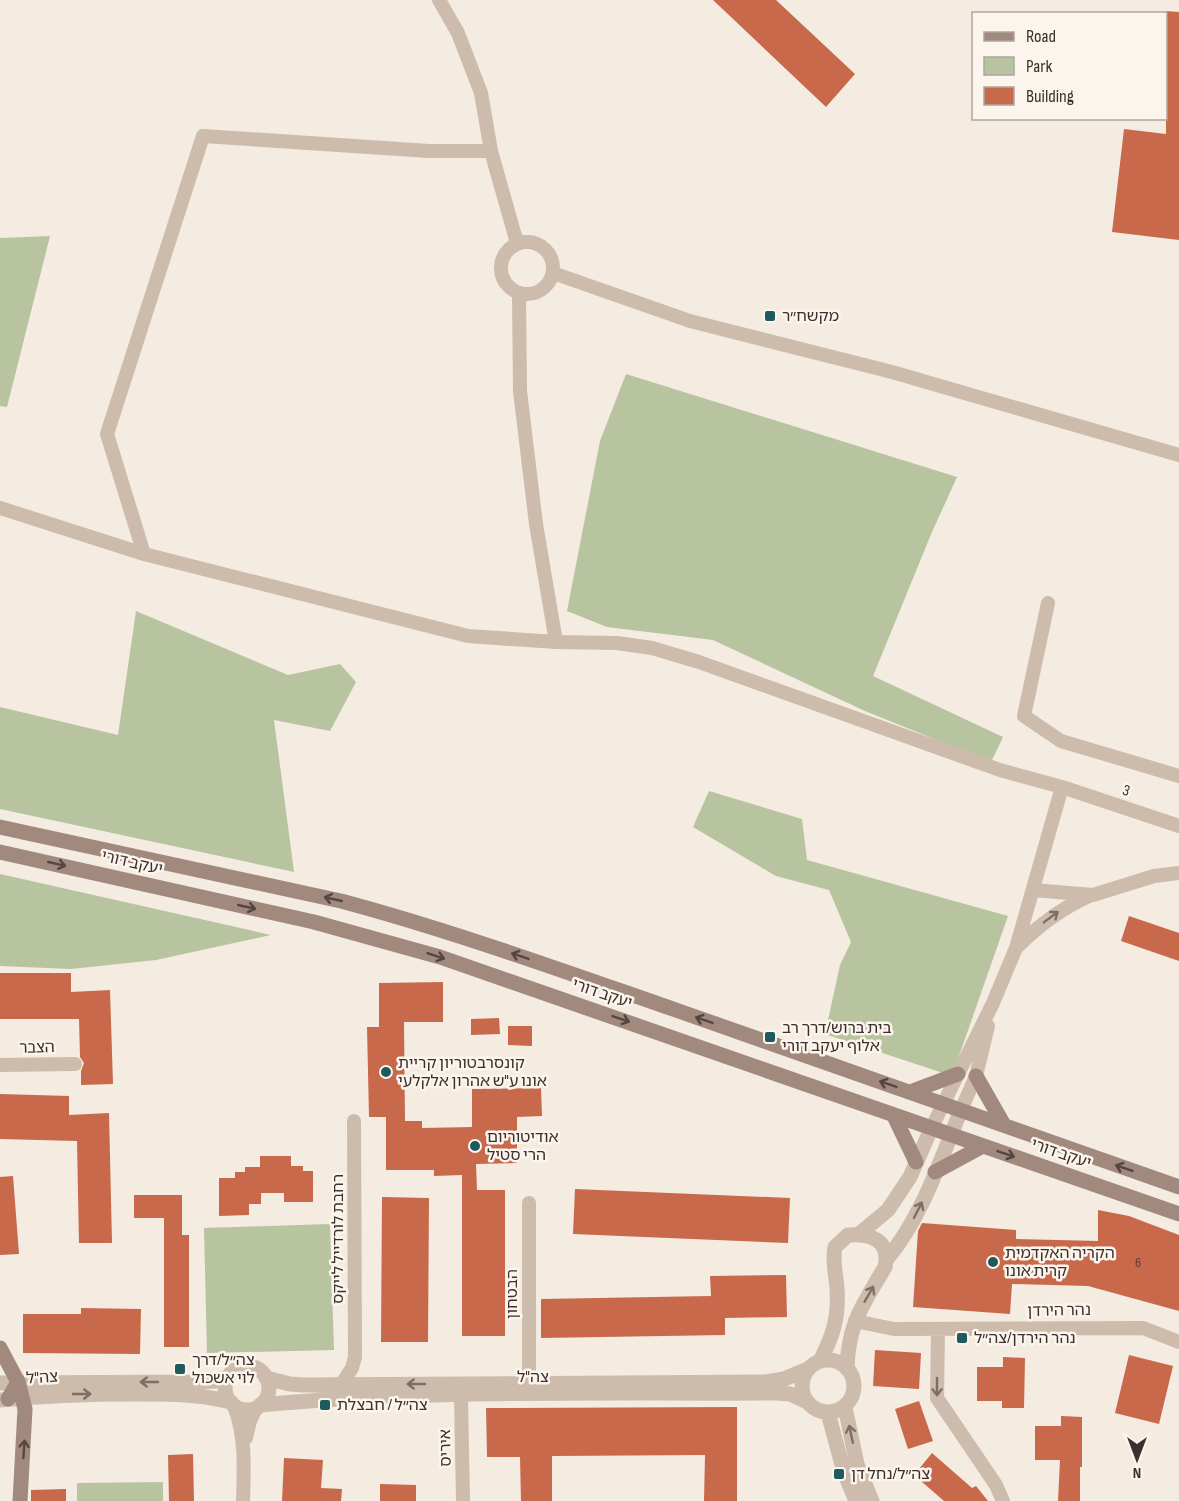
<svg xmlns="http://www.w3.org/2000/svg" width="1179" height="1501" font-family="'Sofia Sans Condensed','Noto Sans Hebrew',sans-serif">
  <rect width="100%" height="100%" fill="#f4ebe1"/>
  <path fill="#b8c4a0" d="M 50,236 L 7,407 L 0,406 L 0,238 Z
    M 626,374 L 957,477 L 932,532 L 873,676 L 1003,737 L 991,762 L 865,711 L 713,640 L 607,627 L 567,611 L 600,441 Z
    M 136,611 L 288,675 L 340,664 L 356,682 L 330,731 L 274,720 L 294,872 L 0,809 L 0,707 L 118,735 Z
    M 709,791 L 802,819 L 807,860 L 1008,916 L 952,1076 L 825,1034 L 840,965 L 851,942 L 829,890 L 776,876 L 693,827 Z
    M 0,874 L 271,935 L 156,960 L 71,969 L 0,966 Z
    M 330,1224 L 334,1350 L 207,1353 L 204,1228 Z
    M 163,1482 L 163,1501 L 77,1501 L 77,1483 Z"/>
  <path fill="#c8694b" d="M 713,0 L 776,0 L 855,74 L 826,107 Z
    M 1166,11 L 1179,12 L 1179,240 L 1112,232 L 1124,129 L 1166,134 Z
    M 1129,916 L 1179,933 L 1179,961 L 1121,941 Z
    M 0,973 L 71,973 L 71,992 L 110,990 L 113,1084 L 81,1085 L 81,1071 L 84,1063 L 80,1057 L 79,1019 L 0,1019 Z
    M 443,982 L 443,1022 L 404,1022 L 405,1121 L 422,1121 L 422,1128 L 472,1127 L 472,1089 L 541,1088 L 542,1116 L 517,1117 L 517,1163 L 476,1164 L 477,1190 L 505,1190 L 505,1336 L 462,1336 L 462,1175 L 434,1176 L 434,1170 L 386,1170 L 386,1117 L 369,1117 L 367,1027 L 379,1027 L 379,983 Z
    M 499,1018 L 500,1034 L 471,1035 L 471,1019 Z
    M 508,1026 L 532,1026 L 532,1046 L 508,1045 Z
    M 0,1094 L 69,1096 L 69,1115 L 109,1113 L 112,1243 L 79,1243 L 77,1141 L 0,1139 Z
    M 260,1156 L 291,1156 L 291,1166 L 303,1166 L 303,1171 L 313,1171 L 313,1202 L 284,1202 L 284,1193 L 261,1193 L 261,1204 L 249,1204 L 249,1215 L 219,1216 L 219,1178 L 235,1178 L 235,1172 L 245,1172 L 245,1167 L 260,1167 Z
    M 13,1176 L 19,1254 L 0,1255 L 0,1177 Z
    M 575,1189 L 790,1198 L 788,1243 L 573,1234 Z
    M 134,1195 L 182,1195 L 182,1235 L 189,1235 L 189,1347 L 164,1347 L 164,1218 L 134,1218 Z
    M 382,1197 L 429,1198 L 428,1342 L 381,1342 Z
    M 1098,1210 L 1129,1216 L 1179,1235 L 1179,1311 L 1088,1286 L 1012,1284 L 1010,1314 L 913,1307 L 918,1231 L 922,1223 L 1016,1230 L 1016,1239 L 1098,1241 Z
    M 786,1275 L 787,1317 L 725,1318 L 725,1335 L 541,1338 L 541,1299 L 711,1296 L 710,1276 Z
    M 81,1308 L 141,1309 L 140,1354 L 23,1353 L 23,1314 L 81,1314 Z
    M 875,1350 L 921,1353 L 919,1389 L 873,1386 Z
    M 1129,1355 L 1173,1366 L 1159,1424 L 1115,1413 Z
    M 1003,1357 L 1025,1358 L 1024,1408 L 1002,1408 L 1002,1401 L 977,1401 L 977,1367 L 1003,1367 Z
    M 919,1401 L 933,1441 L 908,1449 L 895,1409 Z
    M 737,1407 L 737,1501 L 704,1501 L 705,1455 L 552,1456 L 552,1501 L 521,1501 L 520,1457 L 487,1457 L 486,1408 Z
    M 1061,1416 L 1082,1417 L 1082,1467 L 1080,1467 L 1080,1501 L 1058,1501 L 1060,1460 L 1035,1460 L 1035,1426 L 1061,1426 Z
    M 932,1453 L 972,1488 L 976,1486 L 988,1501 L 944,1501 L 914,1475 Z
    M 193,1454 L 194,1501 L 169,1501 L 168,1455 Z
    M 284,1458 L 323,1460 L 321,1488 L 342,1489 L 341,1501 L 282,1501 Z
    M 380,1484 L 416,1485 L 416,1501 L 380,1501 Z
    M 66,1489 L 66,1501 L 31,1501 L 31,1490 Z"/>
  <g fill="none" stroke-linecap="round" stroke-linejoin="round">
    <path stroke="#cdbbac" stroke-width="14" d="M 439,0 L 458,33 L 481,93 L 491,151
      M501 268a26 26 0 1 1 52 0a26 26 0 1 1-52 0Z
      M 553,273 L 690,321 L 892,372 L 1179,455
      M 519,293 L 520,391 L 536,524 L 556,642
      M 0,508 L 144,554 L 468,636 L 556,642 L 617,643 L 652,648 L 699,662 L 1000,770 L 1062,787 L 1179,826
      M 144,554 L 107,434 L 203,136 L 429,151 L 491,151 L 517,243
      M 1048,603 L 1024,716 L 1061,741 L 1179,776
      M 1033,890 L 1093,895 L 1154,876 L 1179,873
      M 1017,947 C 1039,925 1060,909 1089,896
      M 0,1065 L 75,1064
      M 961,1110 L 976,1076 L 988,1026
      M 931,1129 L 993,1003 L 1016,948 L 1062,787
      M 529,1203 L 529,1384
      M 855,1321 L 894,1329 L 1143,1328 L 1179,1342
      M 938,1329 L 937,1398 L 996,1485 L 1003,1501
      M 341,1385 L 352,1368 L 355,1357 L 354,1121
      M 461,1395 L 463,1501
      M 234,1406 C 246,1437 244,1468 243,1501
      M 246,1438 L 250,1421 L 256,1408"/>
    <path stroke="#cdbbac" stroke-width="15" d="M 859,1234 L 888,1210 L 910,1177 L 931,1129
      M 887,1259 C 922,1217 940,1161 961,1110
      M802 1386a26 26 0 1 1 52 0a26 26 0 1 1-52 0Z
      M 820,1361 C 833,1336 839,1317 837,1289 C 836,1274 832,1261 835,1247 L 848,1235 C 870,1233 891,1240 885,1267 C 863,1305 848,1323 847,1369
      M225 1388a22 22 0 1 1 44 0a22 22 0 1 1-44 0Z
      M 266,1378 L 290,1384 L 304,1385 L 766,1382 L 784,1379 L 808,1369
      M 0,1383 L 199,1382 L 215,1381 L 228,1377
      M 0,1400 C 43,1396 86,1394 130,1394 C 164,1394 197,1393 231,1402
      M 260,1405 C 432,1389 605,1394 777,1393 L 790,1394 L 805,1401
      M 845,1407 L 857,1464 L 872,1501
      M 828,1413 L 844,1472 L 856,1501"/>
    <path stroke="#a18a7d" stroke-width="15" d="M 0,827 L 341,901 C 453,931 563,971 673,1009 C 842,1068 1010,1128 1179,1187
      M 0,852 L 314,922 L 440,957 L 1179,1214
      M 976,1076 L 1004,1125
      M 910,1092 L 958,1074
      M 894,1116 L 916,1162
      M 935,1172 L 983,1146
      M 0,1348 L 18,1382 L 25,1409 L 20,1501
      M 8,1399 L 18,1382"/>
  </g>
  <defs><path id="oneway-shaft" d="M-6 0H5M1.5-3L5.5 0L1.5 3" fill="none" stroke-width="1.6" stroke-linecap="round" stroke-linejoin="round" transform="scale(1.5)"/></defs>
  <g stroke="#544640">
    <use href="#oneway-shaft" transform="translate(57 864) rotate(13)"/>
    <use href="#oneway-shaft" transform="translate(333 899) rotate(-167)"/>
    <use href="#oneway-shaft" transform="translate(247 907) rotate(13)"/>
    <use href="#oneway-shaft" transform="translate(436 956) rotate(18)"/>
    <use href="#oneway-shaft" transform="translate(520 956) rotate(-161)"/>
    <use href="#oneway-shaft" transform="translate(621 1019) rotate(19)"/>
    <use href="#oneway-shaft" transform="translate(704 1020) rotate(-161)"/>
    <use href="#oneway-shaft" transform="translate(888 1084) rotate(-161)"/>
    <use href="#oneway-shaft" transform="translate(1006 1154) rotate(19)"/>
    <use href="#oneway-shaft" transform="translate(1124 1168) rotate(-161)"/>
    <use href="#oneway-shaft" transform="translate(24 1449) rotate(-86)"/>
  </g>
  <g stroke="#7d6f65">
    <use href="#oneway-shaft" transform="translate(1051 917) rotate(-37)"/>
    <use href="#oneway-shaft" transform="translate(918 1210) rotate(-63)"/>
    <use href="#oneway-shaft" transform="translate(869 1294) rotate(-60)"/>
    <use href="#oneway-shaft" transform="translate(149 1382) rotate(-180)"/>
    <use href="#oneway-shaft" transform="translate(416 1384) rotate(-180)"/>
    <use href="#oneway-shaft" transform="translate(937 1387) rotate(90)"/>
    <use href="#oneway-shaft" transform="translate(82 1394)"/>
    <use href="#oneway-shaft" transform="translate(851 1434) rotate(-102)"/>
  </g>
  <g fill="#1f5a5e" stroke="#fbf5ee" stroke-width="2">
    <rect x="764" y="310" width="12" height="12" rx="3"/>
    <rect x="764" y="1031" width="12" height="12" rx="3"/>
    <circle cx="386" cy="1072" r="6"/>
    <circle cx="475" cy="1146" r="6"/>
    <circle cx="993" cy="1262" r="6"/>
    <rect x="956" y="1332" width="12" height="12" rx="3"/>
    <rect x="174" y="1363" width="12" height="12" rx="3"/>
    <rect x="319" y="1399" width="12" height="12" rx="3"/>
    <rect x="833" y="1468" width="12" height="12" rx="3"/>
  </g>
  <g text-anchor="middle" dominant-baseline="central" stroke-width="5" stroke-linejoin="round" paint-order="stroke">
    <g font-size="14" fill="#5e3e33">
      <text x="1138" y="1262">6</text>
    </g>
    <g font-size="16" fill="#3b302b" stroke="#fbf5ee" text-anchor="start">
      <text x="782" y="316">מקשח״ר</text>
      <text x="782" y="1028">בית ברוש/דרך רב<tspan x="782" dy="18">אלוף יעקב דורי</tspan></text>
      <text x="398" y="1063">קונסרבטוריון קריית<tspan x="398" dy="18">אונו ע"ש אהרון אלקלעי</tspan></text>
      <text x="487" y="1137">אודיטוריום<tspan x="487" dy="18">הרי סטיל</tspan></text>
      <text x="1005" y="1253">הקריה האקדמית<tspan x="1005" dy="18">קרית אונו</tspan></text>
      <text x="974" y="1338">נהר הירדן/צה״ל</text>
      <text x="192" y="1360">צה״ל/דרך<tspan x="192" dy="18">לוי אשכול</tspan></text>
      <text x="337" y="1405">צה״ל / חבצלת</text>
      <text x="851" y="1474">צה״ל/נחל דן</text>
    </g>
    <g font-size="16" fill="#3b302b" stroke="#fbf5ee">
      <text transform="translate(1126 791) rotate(18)">3</text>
      <text transform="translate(132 863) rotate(13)">יעקב דורי</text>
      <text transform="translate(602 994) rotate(19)">יעקב דורי</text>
      <text transform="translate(37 1048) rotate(-1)">הצבר</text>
      <text transform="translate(1061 1154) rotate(19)">יעקב דורי</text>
      <text transform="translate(338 1239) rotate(-90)">רחבת לורדייל לייקס</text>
      <text transform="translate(512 1294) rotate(-90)">הבטחון</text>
      <text transform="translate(1059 1311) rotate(-1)">נהר הירדן</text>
      <text x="533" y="1377">צה"ל</text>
      <text transform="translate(42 1378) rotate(-4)">צה"ל</text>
      <text transform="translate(446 1448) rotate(-91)">איריס</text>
    </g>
  </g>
  <rect x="972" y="12" width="195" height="108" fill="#fbf5ee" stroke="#aea6a0" stroke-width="1.5"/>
  <rect x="984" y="32" width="30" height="9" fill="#a18a7d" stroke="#aea6a0" stroke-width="1.5"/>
  <text x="1026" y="42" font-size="18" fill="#3b302b">Road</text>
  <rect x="984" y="57" width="30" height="18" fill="#b8c4a0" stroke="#aea6a0" stroke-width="1.5"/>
  <text x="1026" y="72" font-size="18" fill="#3b302b">Park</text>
  <rect x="984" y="87" width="30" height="18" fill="#c8694b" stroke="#aea6a0" stroke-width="1.5"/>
  <text x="1026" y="102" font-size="18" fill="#3b302b">Building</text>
  <g transform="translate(1137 1459) rotate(180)" stroke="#fbf5ee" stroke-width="4.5" paint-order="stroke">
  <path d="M0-4.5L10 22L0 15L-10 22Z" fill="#3b302b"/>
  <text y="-9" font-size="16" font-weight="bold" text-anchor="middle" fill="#3b302b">N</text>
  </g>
</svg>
